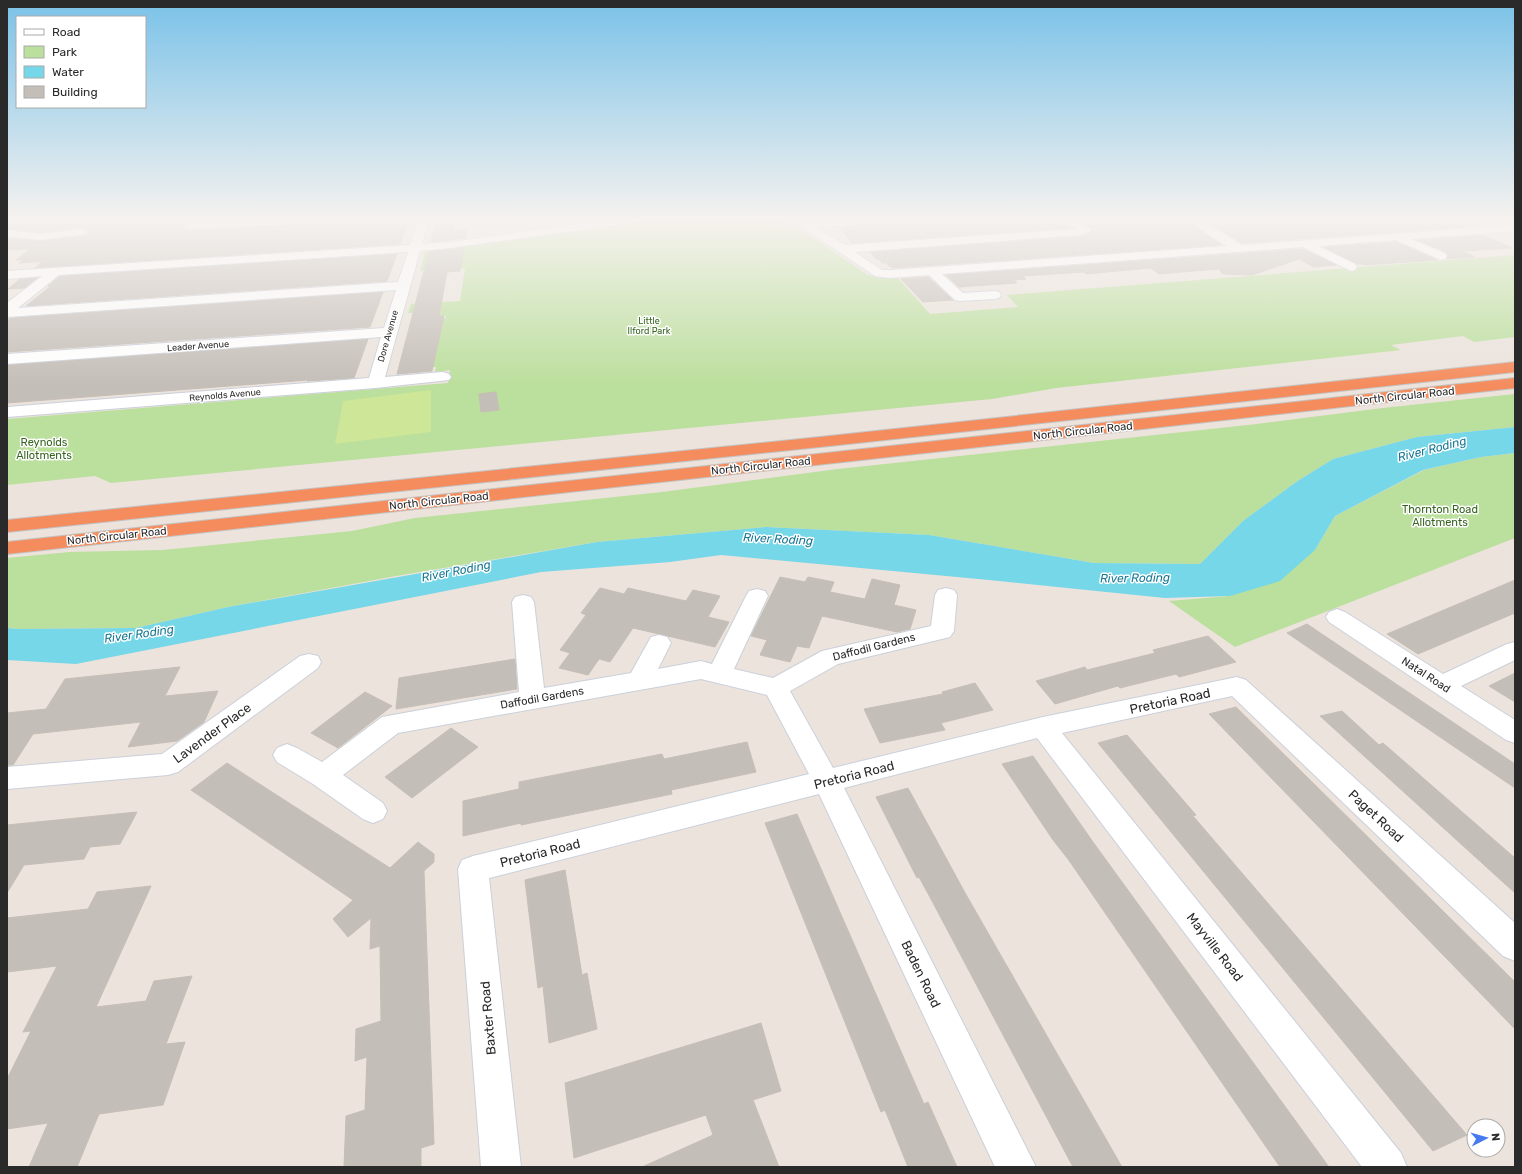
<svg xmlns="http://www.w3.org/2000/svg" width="1522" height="1174" font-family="Rubik,sans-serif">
  <rect width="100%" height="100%" fill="#ebe3dc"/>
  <path fill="#bbdf9c" d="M 645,221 L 788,221 L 868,275 L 880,278 L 898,278 L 930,314 L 1018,307 L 1007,295 L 1515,255 L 1515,337 L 1474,342 L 1463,336 L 1391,345 L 1401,350 L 1056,388 L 992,399 L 111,483 L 95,476 L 7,485 L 7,419 L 448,383 L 450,370 L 435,372 L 436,367 L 417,368 L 439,319 L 446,318 L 446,316 L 436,316 L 436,314 L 440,314 L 440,311 L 408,313 L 411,304 L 460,301 L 465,268 L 420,271 L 425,251 Z
    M 1515,394 L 1515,427 L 1417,437 L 1333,459 L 1296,482 L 1243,521 L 1200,564 L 1094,563 L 929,535 L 766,527 L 597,542 L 396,576 L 228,607 L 136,628 L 19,629 L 7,628 L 7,558 L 70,552 L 163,550 L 352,531 L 415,518 L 662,492 L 838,469 L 1257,424 L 1383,408 Z
    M 1515,453 L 1515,538 L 1235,647 L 1169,601 L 1230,596 L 1315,550 L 1335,516 L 1424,470 L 1481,457 Z"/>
  <path fill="#cee698" d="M 431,390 L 431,432 L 335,444 L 343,401 Z"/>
  <path fill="#75d7e8" d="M 1515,427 L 1515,453 L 1481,457 L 1423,470 L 1335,516 L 1315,550 L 1280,581 L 1230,596 L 1165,598 L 989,580 L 721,555 L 670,562 L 541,572 L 76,664 L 7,660 L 7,628 L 19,629 L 136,628 L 228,607 L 597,542 L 766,527 L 929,535 L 1094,563 L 1200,564 L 1243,521 L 1296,482 L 1333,459 L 1417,437 Z"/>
  <path fill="#c4beb8" stroke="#c6beb6" d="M 26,221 L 205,221 L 189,222 L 183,225 L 183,227 L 189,230 L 362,221 L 393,221 L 392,224 L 408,223 L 400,244 L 35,268 L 43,261 L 19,263 L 23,260 L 16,260 L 30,249 L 7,250 L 7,238 L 40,241 L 86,235 L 90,232 L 87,229 L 82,228 L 40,232 L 7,229 L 7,227 Z
    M 437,221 L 455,221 L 452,231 L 468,229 L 466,238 L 431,242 Z
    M 920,221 L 1065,221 L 1072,228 L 852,243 L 839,227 Z
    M 1080,221 L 1190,221 L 1208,236 L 1222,245 L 892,268 L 886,263 L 882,263 L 879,259 L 876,259 L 870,252 L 1080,236 L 1090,233 L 1092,229 Z
    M 1205,221 L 1448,221 L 1464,227 L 1242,243 Z
    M 1483,235 L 1512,248 L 1463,251 L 1475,257 L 1447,259 L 1448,255 L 1446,252 L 1417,240 Z
    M 1396,242 L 1437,260 L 1366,265 L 1362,264 L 1357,264 L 1324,247 Z
    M 464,248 L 460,271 L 447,272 L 439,316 L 444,316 L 432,371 L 397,374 L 429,252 Z
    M 1303,249 L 1336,265 L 1314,267 L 1299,259 L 1252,275 L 1223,274 L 1219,269 L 1159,274 L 1151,268 L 1086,274 L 1084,272 L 1023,276 L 1026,279 L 1014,280 L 1017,283 L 959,287 L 946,275 Z
    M 397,254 L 387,281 L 26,306 L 51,286 L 48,286 L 60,276 Z
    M 928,277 L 953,300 L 923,302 L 901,279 Z
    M 37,278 L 25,288 L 8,289 L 20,279 Z
    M 383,292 L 370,327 L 7,352 L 7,321 L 11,318 Z
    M 368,339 L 354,378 L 307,381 L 308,380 L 7,403 L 7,365 Z
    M 496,392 L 499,410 L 481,412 L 479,394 Z
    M 780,577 L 805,582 L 808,577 L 834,582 L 830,592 L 865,599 L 872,579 L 900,585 L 894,605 L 916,610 L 910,629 L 897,632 L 822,616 L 809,648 L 797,646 L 790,662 L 760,655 L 767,640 L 751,636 Z
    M 1515,580 L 1515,613 L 1418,654 L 1387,634 Z
    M 600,588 L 624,594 L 628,588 L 686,601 L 693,590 L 720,596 L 708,617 L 729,622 L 715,647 L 633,628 L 610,662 L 599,659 L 588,675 L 559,668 L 570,653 L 560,650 L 586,615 L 581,613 Z
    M 1307,624 L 1515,764 L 1515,788 L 1287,633 Z
    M 1208,636 L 1236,662 L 1179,677 L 1176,674 L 1120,688 L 1118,686 L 1055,704 L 1036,681 L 1085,667 L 1087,670 L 1155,653 L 1153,650 Z
    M 515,659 L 517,689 L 396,709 L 399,678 Z
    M 180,667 L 165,696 L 218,691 L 204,722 L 177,741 L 128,747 L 141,722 L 33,734 L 13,765 L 7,765 L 7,713 L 46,709 L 65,679 Z
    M 1515,673 L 1515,702 L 1489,686 Z
    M 975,683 L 993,710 L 941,723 L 945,730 L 880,743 L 864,709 L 943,694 L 942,692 Z
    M 365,692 L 392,706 L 338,748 L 311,733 Z
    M 1236,707 L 1515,982 L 1515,1029 L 1209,714 Z
    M 1342,711 L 1379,745 L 1383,743 L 1515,858 L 1515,893 L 1320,716 Z
    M 451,728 L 478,747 L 412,798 L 385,777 Z
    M 1127,735 L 1196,815 L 1193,816 L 1467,1135 L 1433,1151 L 1098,743 Z
    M 747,742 L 756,772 L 671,790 L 672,794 L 521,825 L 521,823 L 463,836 L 463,801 L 519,789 L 519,782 L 662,754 L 664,759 Z
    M 1033,756 L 1093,842 L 1329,1167 L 1280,1167 L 1068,859 L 1053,840 L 1002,764 Z
    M 227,763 L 390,868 L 418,842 L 434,854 L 434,862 L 424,871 L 434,1144 L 421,1148 L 421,1167 L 344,1167 L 346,1116 L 365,1110 L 367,1057 L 355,1061 L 356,1029 L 381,1021 L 380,946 L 370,949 L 371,918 L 348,937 L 333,919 L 353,900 L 191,790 Z
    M 908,788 L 964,891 L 1122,1167 L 1073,1167 L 932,901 L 919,877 L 917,878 L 876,797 Z
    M 137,812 L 120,844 L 90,847 L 84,859 L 24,865 L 7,893 L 7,825 Z
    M 797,814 L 924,1104 L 928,1102 L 957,1167 L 908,1167 L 885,1110 L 881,1112 L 765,823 Z
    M 565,870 L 582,975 L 587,973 L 597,1029 L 549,1043 L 543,986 L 538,988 L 525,880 Z
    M 151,886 L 96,1007 L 146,1001 L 154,981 L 192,976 L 166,1044 L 185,1042 L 163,1105 L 99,1114 L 77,1167 L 29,1167 L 48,1123 L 7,1129 L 7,1079 L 31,1031 L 23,1032 L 57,966 L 7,972 L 7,918 L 88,909 L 97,892 Z
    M 761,1023 L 781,1091 L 753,1100 L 779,1167 L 642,1167 L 713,1135 L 706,1115 L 574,1158 L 565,1083 Z"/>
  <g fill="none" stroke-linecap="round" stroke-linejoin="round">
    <g stroke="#cbd0db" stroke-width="2">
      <path id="minor" d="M 229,221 L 293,221 L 288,224 L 189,229 L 184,226 L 189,223 Z
        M 418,221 L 428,221 L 422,244 L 450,242 L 601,221 L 628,221 L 623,224 L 450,248 L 420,251 L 385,377 L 443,372 L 449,374 L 451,377 L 449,380 L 375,388 L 7,417 L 7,407 L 369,378 L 381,337 L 7,364 L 7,354 L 384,328 L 396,290 L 7,317 L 7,303 L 42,276 L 7,279 L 7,271 L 410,245 ZM 408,252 L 398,282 L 18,308 L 59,275 Z
        M 795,221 L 863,221 L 862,223 L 858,224 L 816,227 L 845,245 L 1076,229 L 1066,221 L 1078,221 L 1091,230 L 1089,232 L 1080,235 L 855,252 L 882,270 L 890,270 L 1227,246 L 1209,235 L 1191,221 L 1203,221 L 1242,245 L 1515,225 L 1515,231 L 1411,239 L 1445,253 L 1447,256 L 1445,259 L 1441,260 L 1396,240 L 1318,246 L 1355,264 L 1357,267 L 1355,270 L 1351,271 L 1303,247 L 942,274 L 963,293 L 994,291 L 999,292 L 1001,295 L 999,298 L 994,299 L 960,301 L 955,300 L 929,275 L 890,278 L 875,276 L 796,223 Z
        M 82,229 L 86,230 L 88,232 L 86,234 L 40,240 L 7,236 L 7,230 L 40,234 Z
        M 946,588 L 954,590 L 957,595 L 954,631 L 950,637 L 838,664 L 790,691 L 833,768 L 1043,717 L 1237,677 L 1246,680 L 1515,923 L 1515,961 L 1503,956 L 1232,696 L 1062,733 L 1401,1153 L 1407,1167 L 1362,1167 L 1037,738 L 844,788 L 1036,1167 L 995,1167 L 819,794 L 489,878 L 521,1167 L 481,1167 L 458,869 L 462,860 L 473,856 L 809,774 L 767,695 L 701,679 L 398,733 L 343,775 L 383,803 L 387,811 L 383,819 L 373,823 L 363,819 L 313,784 L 277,762 L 273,755 L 277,748 L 287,744 L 297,748 L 322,762 L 382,717 L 519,692 L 512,602 L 515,597 L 523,595 L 531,597 L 534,602 L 544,688 L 631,673 L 651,637 L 659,635 L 667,637 L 671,643 L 658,669 L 701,661 L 712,664 L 746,596 L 749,591 L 757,589 L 765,591 L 768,596 L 734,669 L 773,678 L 822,651 L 931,626 L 935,595 L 938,590 Z
        M 1337,609 L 1345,612 L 1443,674 L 1507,644 L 1515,642 L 1515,660 L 1461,686 L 1515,720 L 1515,743 L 1506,740 L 1329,622 L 1326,617 L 1329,612 Z
        M 309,654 L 318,656 L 321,662 L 318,668 L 178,772 L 168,775 L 7,789 L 7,767 L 162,754 L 300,656 Z"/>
    </g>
    <g stroke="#c3c3c3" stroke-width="2">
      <path id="highway" d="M 1515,362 L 1515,372 L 820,447 L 7,532 L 7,520 L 820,437 Z
        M 1515,378 L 1515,388 L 7,554 L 7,542 Z"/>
    </g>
    <use href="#minor" fill="#fff" fill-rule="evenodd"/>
    <use href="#highway" fill="#f58c5d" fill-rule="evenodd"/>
  </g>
  <linearGradient id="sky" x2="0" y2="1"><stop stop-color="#7ac2e8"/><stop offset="0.57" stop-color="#f6f2ef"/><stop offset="1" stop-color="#f6f2ef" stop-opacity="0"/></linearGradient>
  <rect width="1522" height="385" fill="url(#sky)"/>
  <g text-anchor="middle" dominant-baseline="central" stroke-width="3" stroke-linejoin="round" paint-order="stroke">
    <g font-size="9" fill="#35631e" stroke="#fff">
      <text x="649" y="321">Little<tspan x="649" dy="10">Ilford Park</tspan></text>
    </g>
    <g font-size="9" fill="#2a2a2a" stroke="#fff">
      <text transform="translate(388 336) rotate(-74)">Dore Avenue</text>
      <text transform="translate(198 346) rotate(-4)">Leader Avenue</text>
      <text transform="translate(225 395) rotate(-5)">Reynolds Avenue</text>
    </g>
    <g font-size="11" fill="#2a2a2a" stroke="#fff">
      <text transform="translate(1405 396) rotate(-6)">North Circular Road</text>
      <text transform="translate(1083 431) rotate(-6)">North Circular Road</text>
      <text transform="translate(761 466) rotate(-6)">North Circular Road</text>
      <text transform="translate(439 501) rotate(-6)">North Circular Road</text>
      <text transform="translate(117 536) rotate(-6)">North Circular Road</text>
      <text transform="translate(874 647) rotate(-14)">Daffodil Gardens</text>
      <text transform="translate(1426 675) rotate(33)">Natal Road</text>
      <text transform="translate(542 698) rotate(-10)">Daffodil Gardens</text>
    </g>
    <g font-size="11" fill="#35631e" stroke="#fff">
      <text x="44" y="442">Reynolds<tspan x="44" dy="13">Allotments</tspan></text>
      <text x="1440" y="509">Thornton Road<tspan x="1440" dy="13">Allotments</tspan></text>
    </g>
    <g font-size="12" font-style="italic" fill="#157793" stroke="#fff">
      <text transform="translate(1432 449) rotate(-14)">River Roding</text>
      <text transform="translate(778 539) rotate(3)">River Roding</text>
      <text transform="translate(456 571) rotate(-11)">River Roding</text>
      <text transform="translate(1135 578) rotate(-1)">River Roding</text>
      <text transform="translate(139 634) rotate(-8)">River Roding</text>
    </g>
    <g font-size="13" fill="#2a2a2a" stroke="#fff">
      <text transform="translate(1170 701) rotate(-12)">Pretoria Road</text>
      <text transform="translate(212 733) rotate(-36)">Lavender Place</text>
      <text transform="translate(854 775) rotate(-14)">Pretoria Road</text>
      <text transform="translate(1376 816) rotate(43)">Paget Road</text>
      <text transform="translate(540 853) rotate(-14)">Pretoria Road</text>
      <text transform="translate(1215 947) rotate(52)">Mayville Road</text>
      <text transform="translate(921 974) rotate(64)">Baden Road</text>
      <text transform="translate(488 1018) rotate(-95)">Baxter Road</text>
    </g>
  </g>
  <rect width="1522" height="1174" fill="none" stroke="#2a2a2a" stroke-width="16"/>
  <rect x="16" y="16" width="130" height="92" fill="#ffffff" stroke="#aaaaaa"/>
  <rect x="24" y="29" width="20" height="6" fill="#ffffff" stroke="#aaaaaa"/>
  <text x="52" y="36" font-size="12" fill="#2a2a2a">Road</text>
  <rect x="24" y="46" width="20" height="12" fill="#bbdf9c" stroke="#aaaaaa"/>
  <text x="52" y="56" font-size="12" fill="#2a2a2a">Park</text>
  <rect x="24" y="66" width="20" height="12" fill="#75d7e8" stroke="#aaaaaa"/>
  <text x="52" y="76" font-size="12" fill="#2a2a2a">Water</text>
  <rect x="24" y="86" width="20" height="12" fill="#c4beb8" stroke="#aaaaaa"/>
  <text x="52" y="96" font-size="12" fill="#2a2a2a">Building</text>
  <g transform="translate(1486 1138) rotate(84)"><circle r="19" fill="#ffffff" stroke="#aaaaaa"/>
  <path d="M0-3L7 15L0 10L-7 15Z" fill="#457af0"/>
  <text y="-6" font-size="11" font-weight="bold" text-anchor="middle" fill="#2a2a2a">N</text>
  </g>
</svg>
